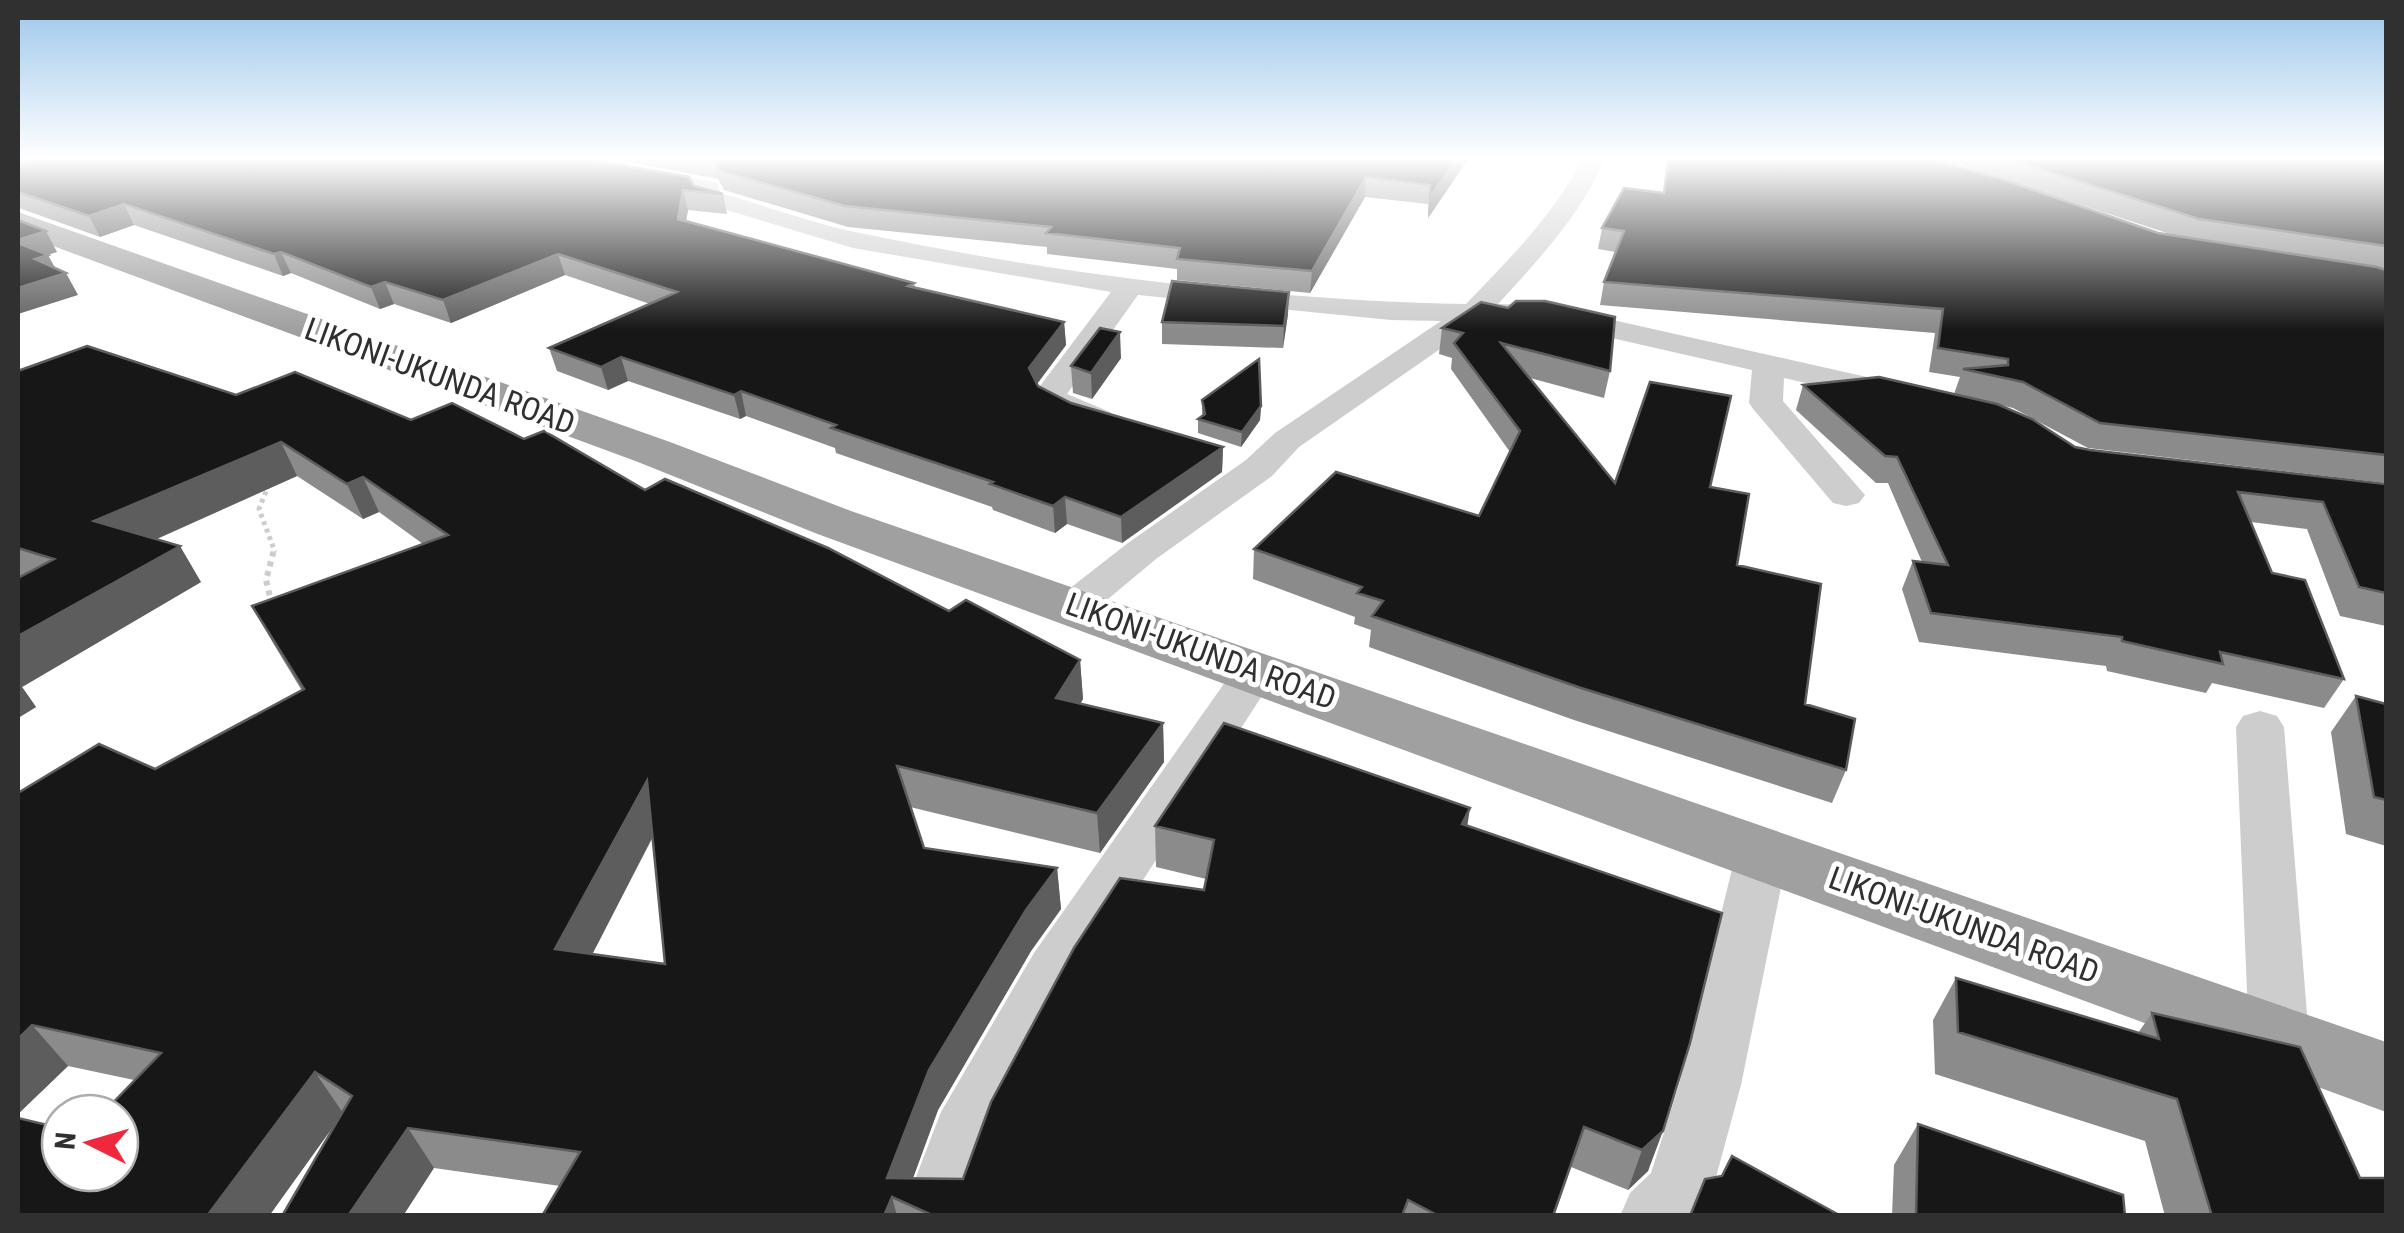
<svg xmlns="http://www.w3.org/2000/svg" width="2404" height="1233" font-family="'Roboto Condensed',sans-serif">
  <rect width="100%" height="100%" fill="#fff"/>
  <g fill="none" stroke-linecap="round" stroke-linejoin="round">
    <path stroke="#cdcdcd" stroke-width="5" stroke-dasharray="4 4" stroke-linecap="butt" d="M 269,484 L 259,509 L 275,552"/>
    <path stroke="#cdcdcd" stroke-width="6" stroke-dasharray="5 5" stroke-linecap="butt" d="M 272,605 L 266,580 L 274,550"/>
    <path fill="#cdcdcd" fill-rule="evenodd" d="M 559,158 L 591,158 L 708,181 L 717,183 L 721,193 C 767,206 813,224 860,233 C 1055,274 1267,300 1466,304 C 1510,258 1554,215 1583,158 L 1605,158 C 1581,215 1539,259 1498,304 L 1546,305 L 1898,384 L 1910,387 L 1914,394 L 1910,401 L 1898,404 L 1784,378 L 1783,401 L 1865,495 L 1859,503 L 1846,506 L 1833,503 L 1754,410 L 1749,403 L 1752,370 L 1546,323 L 1479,322 L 1299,447 L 1272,476 L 1156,559 L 1090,614 L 1075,618 L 1060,614 L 1054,605 L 1060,596 L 1128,543 L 1246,460 L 1275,433 L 1441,321 L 1391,320 L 1138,295 L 1067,394 L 1110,412 L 1115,419 L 1110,426 C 1085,433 1047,416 1034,394 L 1111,292 L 853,248 L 700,202 L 696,193 C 663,188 580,182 559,158 Z
      M 1256,657 L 1272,661 L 1278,671 L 1074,987 L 994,1141 L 969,1216 L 901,1216 L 941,1112 L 1034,953 L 1240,661 Z
      M 2260,711 L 2277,716 L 2284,727 L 2309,1039 L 2319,1059 L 2310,1078 L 2288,1086 L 2266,1078 L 2249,1039 L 2236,727 L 2243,716 Z
      M 1762,833 L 1781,839 L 1788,853 L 1741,1085 L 1712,1192 L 1701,1216 L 1620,1216 L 1630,1193 L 1651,1173 L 1679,1085 L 1736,853 L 1743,839 Z"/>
    <path fill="#a0a0a0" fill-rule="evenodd" d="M 18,212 L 670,442 L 851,511 L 2386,1042 L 2386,1112 L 815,533 L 638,462 L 18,233 Z"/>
  </g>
  <path fill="#8b8b8b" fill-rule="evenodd" d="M 18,158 L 694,186 L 723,194 L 727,214 L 688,210 L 686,221 L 914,283 L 915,287 L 1064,322 L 1066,345 L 1037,384 L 1038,386 L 1071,403 L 1223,447 L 1222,472 L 1122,543 L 1067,524 L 1055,533 L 993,510 L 992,507 L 836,453 L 835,448 L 746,416 L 740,419 L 628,381 L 608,390 L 557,371 L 549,348 L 650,304 L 565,275 L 451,323 L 394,304 L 380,309 L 291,273 L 283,276 L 134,225 L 100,237 L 19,208 L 18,210 Z
    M 609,158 L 1469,158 L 1428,218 L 1428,204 L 1365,197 L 1310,293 L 1177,280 L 1177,269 L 1047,254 L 1047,247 L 848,227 L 724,190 L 718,179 Z
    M 1667,158 L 2386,158 L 2386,483 L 2088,448 L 2013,408 L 1954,394 L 1960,377 L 1929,372 L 1935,333 L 1600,305 L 1604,282 L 1616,252 L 1598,249 L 1602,228 L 1663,193 ZM 1931,159 L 1954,163 L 2176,236 L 2158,233 Z
    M 1288,314 L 1283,348 L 1162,344 L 1162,322 Z
    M 1442,328 L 1610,371 L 1604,398 L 1530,378 L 1615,483 L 1710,487 L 1737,565 L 1805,704 L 1846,770 L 1832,803 L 1574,720 L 1369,647 L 1371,630 L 1354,624 L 1355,617 L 1253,579 L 1254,549 L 1479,516 L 1510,452 L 1451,369 L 1452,358 L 1439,354 Z
    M 1121,358 L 1092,399 L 1073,393 L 1071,366 Z
    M 18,371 L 236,395 L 411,420 L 524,439 L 645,490 L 949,611 L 1080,660 L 1083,699 L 1080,704 L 1163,723 L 1164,762 L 1100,853 L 910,807 L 924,848 L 1057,868 L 1061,909 L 1031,951 L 938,1110 L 912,1179 L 963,1179 L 1204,890 L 1206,879 L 1156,867 L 1155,826 L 1467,826 L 1722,913 L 1648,1171 L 1628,1190 L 1571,1167 L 1554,1216 L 542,1216 L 560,1186 L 434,1168 L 339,1118 L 269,1216 L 18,1216 L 60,1173 L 134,1080 L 68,1066 L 18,1114 L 18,793 L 155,769 L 302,691 L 273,643 L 252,606 L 423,544 L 379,512 L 363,519 L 297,476 L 157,539 L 201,582 L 22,687 L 36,707 L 18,718 L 20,577 L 18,576 ZM 653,837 L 665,964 L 592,954 L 598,943 Z
    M 1803,385 L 2090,450 L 2386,484 L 2386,626 L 2340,616 L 2307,529 L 2251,522 L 2272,573 L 2344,679 L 2324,708 L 2212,683 L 2206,693 L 2107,671 L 2106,666 L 1919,642 L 1902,589 L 1913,561 L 1922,562 L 1888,483 L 1876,483 L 1796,410 Z
    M 1202,400 L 1261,406 L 1260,420 L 1241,447 L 1198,433 L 1198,419 L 1202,416 Z
    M 2356,696 L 2386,704 L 2386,846 L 2346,834 L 2331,732 Z
    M 1956,978 L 2138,1033 L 2152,1013 L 2360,1178 L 2386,1216 L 2165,1216 L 2145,1141 L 1935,1074 L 1933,1020 Z
    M 1918,1124 L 2125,1216 L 1892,1216 L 1894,1165 Z"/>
  <path fill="#5d5d5d" d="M 18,158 L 43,158 L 18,164 Z
    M 1458,158 L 1469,158 L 1428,218 L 1430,197 Z
    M 1366,177 L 1365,197 L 1310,293 L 1312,271 Z
    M 683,190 L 688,210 L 683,239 L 678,219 Z
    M 124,204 L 134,225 L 100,237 L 89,216 Z
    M 46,231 L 57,252 L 38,258 L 48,255 L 59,275 L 66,273 L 78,295 L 18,314 L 18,240 Z
    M 281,252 L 291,273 L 283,276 L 274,254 Z
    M 558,254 L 565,275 L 451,323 L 443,300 Z
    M 385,282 L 394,304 L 380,309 L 371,287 Z
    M 1289,292 L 1288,314 L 1283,348 L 1284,326 Z
    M 1064,322 L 1066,345 L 1031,392 L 1029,368 Z
    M 1120,332 L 1121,358 L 1092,399 L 1091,373 Z
    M 621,357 L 628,381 L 608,390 L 601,367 Z
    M 741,391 L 746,416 L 740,419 L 734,395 Z
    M 1261,406 L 1260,420 L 1241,447 L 1242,432 Z
    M 281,442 L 297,476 L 116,557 L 94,521 Z
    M 1223,447 L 1222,472 L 1122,543 L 1121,517 Z
    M 363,477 L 379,512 L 363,519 L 347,484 Z
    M 1065,497 L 1067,524 L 1055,533 L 1053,506 Z
    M 180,546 L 201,582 L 22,687 L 36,707 L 18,718 L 18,636 Z
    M 1080,660 L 1083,699 L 1060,738 L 1056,698 Z
    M 1163,723 L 1164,762 L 1100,853 L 1097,813 Z
    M 647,781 L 661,820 L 574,990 L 555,949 Z
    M 1470,808 L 1464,848 L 1462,824 Z
    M 1057,868 L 1061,909 L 1031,951 L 938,1110 L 904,1203 L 887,1178 L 929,1070 L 1026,910 Z
    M 32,1025 L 68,1066 L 18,1114 L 18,1039 Z
    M 315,1072 L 343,1113 L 269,1216 L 207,1216 Z
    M 408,1128 L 434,1168 L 403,1216 L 348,1216 Z
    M 1663,1131 L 1648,1171 L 1628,1190 L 1642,1150 Z
    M 892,1197 L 897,1216 L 884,1216 Z"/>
  <path fill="#171717" stroke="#5d5d5d" stroke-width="2.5" fill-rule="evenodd" d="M 39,158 L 581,158 L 689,177 L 694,186 L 723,194 L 683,190 L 678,219 L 914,283 L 908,286 L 1064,322 L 1029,368 L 1038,386 L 1071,403 L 1223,447 L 1121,517 L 1065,497 L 1053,506 L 990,484 L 993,482 L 831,428 L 836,425 L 741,391 L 734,395 L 621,357 L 601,367 L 549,348 L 677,292 L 558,254 L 443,300 L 385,282 L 371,287 L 281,252 L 274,254 L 124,204 L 89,216 L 18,192 L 18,163 Z
    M 701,158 L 1458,158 L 1430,197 L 1430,185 L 1366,177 L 1312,271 L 1177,259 L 1180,248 L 1046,233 L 1051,227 L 845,206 L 720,171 L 714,160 Z
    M 1669,158 L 1927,158 L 1996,177 L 2158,233 L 2377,267 L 2386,270 L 2386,455 L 2100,423 L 2023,382 L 1963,369 L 2008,365 L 2008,359 L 1938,348 L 1943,309 L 1604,282 L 1624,231 L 1602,228 L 1624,188 L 1664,193 Z
    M 2005,158 L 2386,158 L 2386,246 L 2199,219 Z
    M 18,220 L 46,231 L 18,240 Z
    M 18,243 L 48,255 L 35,259 L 66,273 L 18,288 Z
    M 1172,281 L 1289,292 L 1284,326 L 1162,322 Z
    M 1516,301 L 1545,301 L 1615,317 L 1610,371 L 1501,343 L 1615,483 L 1650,382 L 1731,396 L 1710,487 L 1749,494 L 1737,565 L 1821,584 L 1805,704 L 1855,719 L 1846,770 L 1581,688 L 1372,616 L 1383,601 L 1357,593 L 1362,587 L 1254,549 L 1336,472 L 1479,516 L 1520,431 L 1454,343 L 1463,333 L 1442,328 L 1481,302 L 1508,308 Z
    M 1100,328 L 1120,332 L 1091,373 L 1071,366 Z
    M 87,346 L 236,395 L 295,372 L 411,420 L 452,403 L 524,439 L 544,431 L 645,490 L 665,479 L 828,548 L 949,611 L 966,600 L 1080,660 L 1056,698 L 1163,723 L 1097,813 L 897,766 L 924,848 L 1057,868 L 1026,910 L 929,1070 L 887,1178 L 963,1179 L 991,1102 L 1074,948 L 1120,878 L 1204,890 L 1214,840 L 1155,826 L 1224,723 L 1470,808 L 1462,824 L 1722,913 L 1690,1043 L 1663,1131 L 1642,1150 L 1584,1127 L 1553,1216 L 1439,1216 L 1408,1200 L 1402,1216 L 934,1216 L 892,1197 L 884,1216 L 542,1216 L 580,1152 L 408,1128 L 348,1216 L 282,1216 L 352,1096 L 315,1072 L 207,1216 L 18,1216 L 18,1118 L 60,1128 L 60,1173 L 120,1173 L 120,1113 L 103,1113 L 161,1053 L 32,1025 L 18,1039 L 18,793 L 99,744 L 155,769 L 304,689 L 252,606 L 448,535 L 363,477 L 347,484 L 281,442 L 94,521 L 180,546 L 18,636 L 18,578 L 54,559 L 18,548 L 18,371 ZM 647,781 L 665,964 L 555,949 Z
    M 1259,359 L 1261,406 L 1242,432 L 1198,419 L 1205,414 L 1202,400 Z
    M 1879,377 L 1997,404 L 2032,419 L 2075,447 L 2090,450 L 2386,484 L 2386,593 L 2359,587 L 2323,502 L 2238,492 L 2272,573 L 2305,580 L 2344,679 L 2220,652 L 2223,664 L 2122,641 L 2122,637 L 1931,613 L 1913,561 L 1948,565 L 1897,457 L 1885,456 L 1803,385 Z
    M 2356,696 L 2386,704 L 2386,800 L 2374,797 Z
    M 1956,978 L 2159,1039 L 2152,1013 L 2300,1047 L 2360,1178 L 2386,1178 L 2386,1216 L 2212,1216 L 2177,1099 L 1958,1032 Z
    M 1918,1124 L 2123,1195 L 2125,1216 L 1916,1216 Z
    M 1732,1156 L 1841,1216 L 1690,1216 L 1705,1179 L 1722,1176 Z"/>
  <linearGradient id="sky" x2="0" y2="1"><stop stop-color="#9bc6ea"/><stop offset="0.48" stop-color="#fff"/><stop offset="1" stop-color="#fff" stop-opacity="0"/></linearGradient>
  <rect width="2404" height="330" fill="url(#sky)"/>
  <g text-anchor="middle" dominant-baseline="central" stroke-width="10" stroke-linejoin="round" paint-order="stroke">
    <g font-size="32" fill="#303030" stroke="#fff">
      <text transform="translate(440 376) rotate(20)">LIKONI-UKUNDA ROAD</text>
      <text transform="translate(1201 651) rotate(20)">LIKONI-UKUNDA ROAD</text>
      <text transform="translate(1964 925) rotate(20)">LIKONI-UKUNDA ROAD</text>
    </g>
  </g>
  <rect width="2404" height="1233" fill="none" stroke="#303030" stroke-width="40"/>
  <g transform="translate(90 1143) rotate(275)"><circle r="48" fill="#ffffff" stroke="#acacac" stroke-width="2.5"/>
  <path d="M0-8L18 38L0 25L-18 38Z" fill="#ef293d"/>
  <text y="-15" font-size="28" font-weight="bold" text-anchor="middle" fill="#303030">N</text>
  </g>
</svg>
